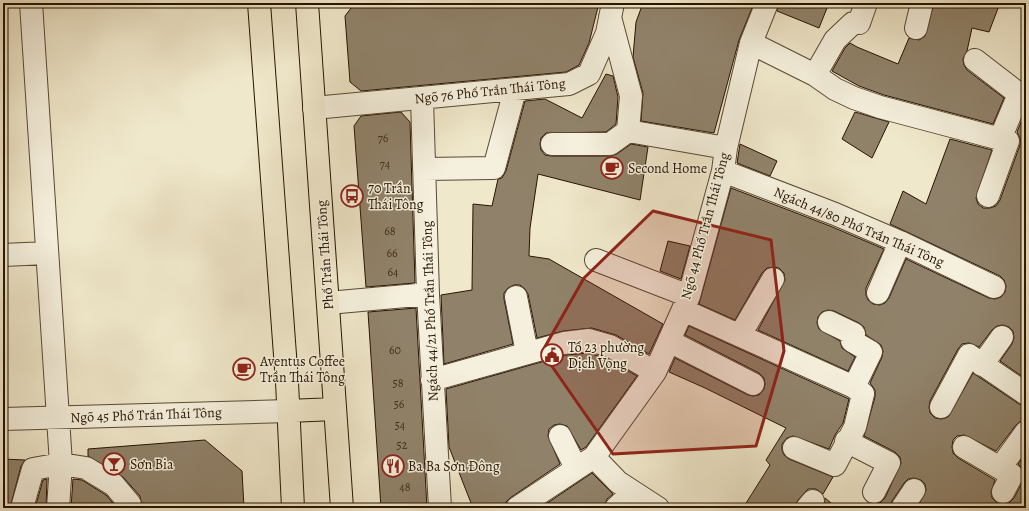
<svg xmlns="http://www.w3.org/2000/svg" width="1029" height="511" font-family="Alegreya,serif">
  <rect width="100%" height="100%" fill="#f0e8cb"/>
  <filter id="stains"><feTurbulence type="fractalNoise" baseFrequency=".005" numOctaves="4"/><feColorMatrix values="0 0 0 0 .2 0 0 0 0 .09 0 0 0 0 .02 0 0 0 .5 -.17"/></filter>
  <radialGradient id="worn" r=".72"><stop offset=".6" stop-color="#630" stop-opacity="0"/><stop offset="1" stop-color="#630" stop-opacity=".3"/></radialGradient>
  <path fill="#90826a" stroke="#271301" d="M 355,3 L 599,3 L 589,43 L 579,65 L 566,72 L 361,91 L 350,82 L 345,16 Z
    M 643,3 L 754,3 L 739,40 L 714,133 L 641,121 L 643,93 L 633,57 L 636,22 Z
    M 779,3 L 829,3 L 819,28 L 777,11 Z
    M 934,3 L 1000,3 L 989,32 L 972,28 L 967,51 L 963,59 L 964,65 L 967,70 L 1004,98 L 993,124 L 884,95 L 859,86 L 832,71 L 845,48 L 850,43 L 857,47 L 898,64 L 909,38 L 919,40 L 925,36 Z
    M 606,74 L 613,76 L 618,97 L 616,124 L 606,132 L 546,133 L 541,138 L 540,144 L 541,150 L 545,155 L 552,156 L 610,156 L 617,154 L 631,144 L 648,147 L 640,200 L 538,174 L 530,228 L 529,256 L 549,259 L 663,324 L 649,354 L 616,335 L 592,328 L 563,331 L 537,338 L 528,294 L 525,289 L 520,285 L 514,285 L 508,288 L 504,293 L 504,299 L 513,344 L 444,364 L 441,295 L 472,290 L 473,204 L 492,206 L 498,179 L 502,178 L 506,171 L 525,101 L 545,99 L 582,118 Z
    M 1026,110 L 1026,379 L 1000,361 L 1012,344 L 1014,338 L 1013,331 L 1009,327 L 1003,325 L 997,326 L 992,330 L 979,347 L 969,343 L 962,344 L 958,349 L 930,401 L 929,407 L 930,413 L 935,418 L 942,419 L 948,417 L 973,373 L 1019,404 L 1026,406 L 1026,420 L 1021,421 L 1016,425 L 996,451 L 964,435 L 957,436 L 953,440 L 952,447 L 953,453 L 958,458 L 995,480 L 991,492 L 992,498 L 997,503 L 1003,504 L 1009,503 L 1014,498 L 1023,481 L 1024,475 L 1023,469 L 1018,464 L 1026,453 L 1026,508 L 917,508 L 926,490 L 925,484 L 921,480 L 914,478 L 908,479 L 904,483 L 892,501 L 890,508 L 872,508 L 873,504 L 880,503 L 885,498 L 901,463 L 900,457 L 895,452 L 864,436 L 875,397 L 875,390 L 870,383 L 882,357 L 883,351 L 881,345 L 866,335 L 864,327 L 859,323 L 834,311 L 828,310 L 822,312 L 818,317 L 817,323 L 819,329 L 840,341 L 842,348 L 855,357 L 848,371 L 758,330 L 785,280 L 784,273 L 779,268 L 774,267 L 767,268 L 762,273 L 735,320 L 699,304 L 731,188 L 830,226 L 884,249 L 866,288 L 866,295 L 868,300 L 873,304 L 880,305 L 885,303 L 889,298 L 906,259 L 989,298 L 995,299 L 1001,297 L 1005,292 L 1006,286 L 1004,280 L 1000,276 L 890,224 L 903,191 L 926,204 L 950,139 L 992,150 L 976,198 L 978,204 L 983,208 L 990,208 L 996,206 L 1000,200 L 1020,145 L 1020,138 L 1017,132 Z
    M 401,112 L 410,122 L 415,283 L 366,287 L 354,126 L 361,116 Z
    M 855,112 L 889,122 L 872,158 L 842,139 Z
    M 740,144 L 777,161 L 770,176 L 737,163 Z
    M 668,241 L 690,246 L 681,279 L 660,271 Z
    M 416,308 L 427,508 L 381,508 L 368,312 Z
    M 689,326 L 849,399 L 843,423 L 835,435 L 829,449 L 793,436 L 787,438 L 782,444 L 782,450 L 784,455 L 789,459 L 833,477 L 823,494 L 816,489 L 808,489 L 798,500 L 795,508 L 743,508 L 770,465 L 766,460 L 786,428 L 705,388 L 669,372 L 675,358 L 748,395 L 753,396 L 759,395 L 764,389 L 765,384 L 764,378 L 759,373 L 685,335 Z
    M 588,353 L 605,358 L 637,376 L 586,447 L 581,450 L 567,426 L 560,424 L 554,425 L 549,429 L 548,436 L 560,464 L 510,498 L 506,502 L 505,508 L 473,508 L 449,447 L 446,389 L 566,355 Z
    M 205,440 L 242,471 L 244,508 L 142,508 L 140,496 L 123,477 L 88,456 L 88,449 Z
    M 3,459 L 25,460 L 21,466 L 10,508 L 3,508 Z
    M 592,473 L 613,494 L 607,499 L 604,508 L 540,508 Z
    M 47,479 L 46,508 L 35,508 L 43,480 Z
    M 73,479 L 82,480 L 106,495 L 117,508 L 71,508 Z
    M 825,498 L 837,508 L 823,508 Z"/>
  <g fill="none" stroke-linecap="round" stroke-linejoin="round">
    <g stroke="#594834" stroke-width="24">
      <path id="minor" d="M 31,3 L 61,464 L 58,508
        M 610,17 L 631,96 L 628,131
        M 916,28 L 922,3
        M 751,43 L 815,75 L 835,89 L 854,98 L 880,107 L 1008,141 L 988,196
        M 975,60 L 1019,94 L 1000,139
        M 815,75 L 835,40 L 853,23 L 859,23 L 866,3
        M 422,99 L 428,294 L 440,508
        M 314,108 L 569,84 L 589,74 L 607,33 L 613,3
        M 552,144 L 610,144 L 628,131 L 726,148
        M 424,169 L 494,168 L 515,90
        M 723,171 L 835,214 L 900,242 L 994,287
        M 3,255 L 47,253
        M 596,260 L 689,296
        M 878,293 L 900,242
        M 516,297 L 527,353
        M 328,303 L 428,294
        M 683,310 L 854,387
        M 740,335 L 773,279
        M 669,341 L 753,384
        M 982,365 L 1002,337
        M 432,380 L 564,343 L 589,340 L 610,346 L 655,372
        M 941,407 L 969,355 L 1026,394
        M 3,419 L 288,411
        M 560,436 L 576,468
        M 846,441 L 889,463 L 874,492
        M 964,447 L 1012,475 L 1003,492
        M 794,448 L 835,465 L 855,427 L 863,394 L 854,387 L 871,352 L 852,341 L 854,334 L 829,322
        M 594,457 L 618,482 L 658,508
        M 1000,468 L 1026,432
        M 22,508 L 33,469 L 61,464 L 86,468 L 114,485 L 130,504 L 130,508
        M 517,508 L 594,457 L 655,372 L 689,296 L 723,171 L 726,148 L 751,43 L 767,3
        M 616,508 L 633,492
        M 807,508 L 813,501
        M 902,508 L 914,490"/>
    </g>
    <g stroke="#271301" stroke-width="24">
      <path id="major" d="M 259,3 L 287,382 L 293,508
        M 307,3 L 342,508
        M 288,411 L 335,409"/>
    </g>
    <use href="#minor" stroke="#f5f0dd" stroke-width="22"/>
    <use href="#major" stroke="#f0e8cb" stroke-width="22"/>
  </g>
  <path fill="#8f2418" fill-opacity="0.2" stroke="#8f2418" stroke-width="3" stroke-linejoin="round" d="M 653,211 L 771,240 L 784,351 L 756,446 L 613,454 L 542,352 L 584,278 Z"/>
  <defs>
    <g id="cafe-ring" transform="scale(1.15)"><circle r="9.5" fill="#f5f0dd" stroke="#8f2418" stroke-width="1.5"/><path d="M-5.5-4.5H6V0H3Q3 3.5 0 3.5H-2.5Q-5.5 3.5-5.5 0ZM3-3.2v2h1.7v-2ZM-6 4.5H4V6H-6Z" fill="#8f2418"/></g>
    <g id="bus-ring" transform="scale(1.15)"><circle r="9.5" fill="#f5f0dd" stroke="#8f2418" stroke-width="1.5"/><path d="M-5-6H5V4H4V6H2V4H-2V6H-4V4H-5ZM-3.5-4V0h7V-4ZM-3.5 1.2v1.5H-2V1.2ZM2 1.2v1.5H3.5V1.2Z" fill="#8f2418"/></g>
    <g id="civic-ring" transform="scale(1.15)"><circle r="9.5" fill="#f5f0dd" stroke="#8f2418" stroke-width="1.5"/><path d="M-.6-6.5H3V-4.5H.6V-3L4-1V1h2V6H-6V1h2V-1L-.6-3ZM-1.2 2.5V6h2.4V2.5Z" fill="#8f2418"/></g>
    <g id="bar-ring" transform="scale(1.15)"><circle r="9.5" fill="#f5f0dd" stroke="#8f2418" stroke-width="1.5"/><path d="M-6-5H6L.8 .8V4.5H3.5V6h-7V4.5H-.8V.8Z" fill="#8f2418"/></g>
    <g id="restaurant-ring" transform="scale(1.15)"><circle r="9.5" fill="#f5f0dd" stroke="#8f2418" stroke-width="1.5"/><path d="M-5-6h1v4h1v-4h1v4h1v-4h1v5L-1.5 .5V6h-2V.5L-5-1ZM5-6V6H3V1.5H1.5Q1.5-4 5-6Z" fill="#8f2418"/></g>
  </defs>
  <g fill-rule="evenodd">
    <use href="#cafe-ring" x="612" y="168"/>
    <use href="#bus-ring" x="352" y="196"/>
    <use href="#civic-ring" x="552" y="355"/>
    <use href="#cafe-ring" x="244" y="369"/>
    <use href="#bar-ring" x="114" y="464"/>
    <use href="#restaurant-ring" x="393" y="466"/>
  </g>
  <g text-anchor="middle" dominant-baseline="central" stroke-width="3" stroke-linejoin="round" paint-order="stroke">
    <g font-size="12" fill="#412f1b">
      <text x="383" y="138">76</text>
      <text x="385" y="164">74</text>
      <text x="390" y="231">68</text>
      <text x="392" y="253">66</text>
      <text x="393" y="272">64</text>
      <text x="395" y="350">60</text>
      <text x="398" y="383">58</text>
      <text x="399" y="404">56</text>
      <text x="400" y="425">54</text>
      <text x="402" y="445">52</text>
      <text x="405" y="487">48</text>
    </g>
    <g font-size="14" fill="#271301" stroke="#f5f0dd">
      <text transform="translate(490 91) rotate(-6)">Ngõ 76 Phố Trần Thái Tông</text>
      <text transform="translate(705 226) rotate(-75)">Ngõ 44 Phố Trần Thái Tông</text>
      <text transform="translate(859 227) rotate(23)">Ngách 44/80 Phố Trần Thái Tông</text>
      <text transform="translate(325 255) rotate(-94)">Phố Trần Thái Tông</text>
      <text transform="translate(430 311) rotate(-92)">Ngách 44/21 Phố Trần Thái Tông</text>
      <text transform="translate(146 415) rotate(-2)">Ngõ 45 Phố Trần Thái Tông</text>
    </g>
    <g font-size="14" fill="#271301" stroke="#f5f0dd" text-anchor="start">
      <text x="628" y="168">Second Home</text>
      <text x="368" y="188">70 Trần<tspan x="368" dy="16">Thái Tông</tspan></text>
      <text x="568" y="347">Tổ 23 phường<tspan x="568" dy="16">Dịch Vọng</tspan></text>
      <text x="260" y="361">Aventus Coffee<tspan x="260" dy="16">Trần Thái Tông</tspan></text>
      <text x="130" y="464">Sơn Bia</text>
      <text x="408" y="466">Ba Ba Sơn Đông</text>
    </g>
  </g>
  <rect width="1029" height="511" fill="none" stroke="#f0e8cb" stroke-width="16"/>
  <rect x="4" y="4" width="1021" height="503" fill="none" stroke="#271301" stroke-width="2"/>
  <rect x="8" y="8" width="1013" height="495" fill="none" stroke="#271301"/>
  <rect width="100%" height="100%" filter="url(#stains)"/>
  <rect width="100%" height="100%" fill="url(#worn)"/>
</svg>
